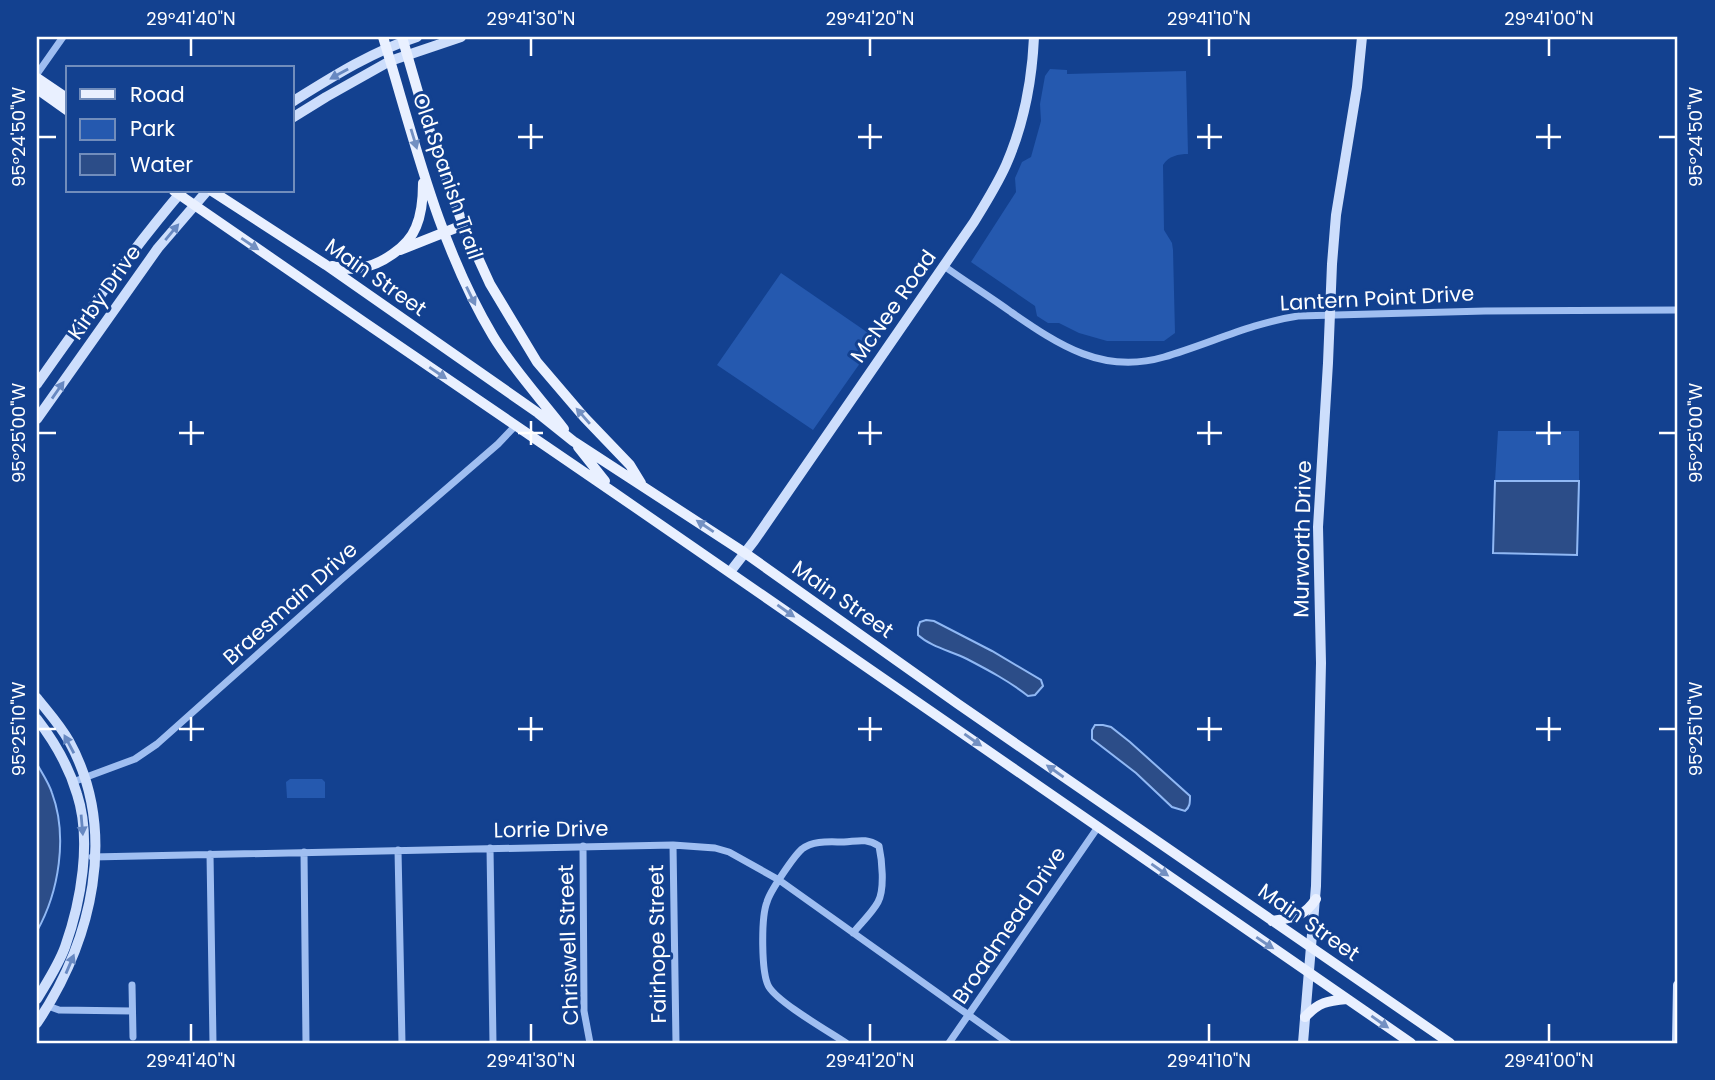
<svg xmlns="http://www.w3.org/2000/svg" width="1715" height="1080" font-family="Poppins,sans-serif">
  <rect width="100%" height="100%" fill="#134190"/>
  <path fill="#2559af" d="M 1050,69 L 1067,70 L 1067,74 L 1186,71 L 1188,154 C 1179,154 1168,156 1163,165 L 1164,230 L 1172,243 L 1173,250 L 1175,333 L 1164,341 L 1107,341 L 1079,333 L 1059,323 L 1048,323 L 1037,316 L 1035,306 L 971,262 L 1016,192 L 1015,178 L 1022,162 L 1031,157 L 1041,121 L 1040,104 L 1045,76 Z
    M 781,273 L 877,339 L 813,430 L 717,365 Z
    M 1498,431 L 1579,431 L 1579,481 L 1495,481 Z
    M 290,779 L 322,779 L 325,782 L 325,798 L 287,798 L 286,782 Z"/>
  <path fill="#2c4d88" stroke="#90b8f4" stroke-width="2" d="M 1495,481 L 1579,481 L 1577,555 L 1493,553 Z
    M 926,620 L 934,621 L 992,651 L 1041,680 L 1043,686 L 1035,695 L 1028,696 C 1009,681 988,670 967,659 C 951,651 931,647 918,635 L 918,628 L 920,622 Z
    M 1095,725 L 1103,725 L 1111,727 L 1130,742 L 1190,796 C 1190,803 1190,807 1185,811 L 1172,807 L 1136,773 L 1092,739 L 1092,730 Z
    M 37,764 C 42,773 49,783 52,793 C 68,836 59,892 37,931 Z"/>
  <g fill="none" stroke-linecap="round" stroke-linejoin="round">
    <path stroke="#9fbef1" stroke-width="7" d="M 37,74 L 63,37
      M 944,266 C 966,282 989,296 1011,312 C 1059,345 1103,375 1164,357 C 1209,344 1251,323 1298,316 L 1485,311 L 1678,310
      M 73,782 L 135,759 L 157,744 L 342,579 L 498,444 L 516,425
      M 673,845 L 676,1043
      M 583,846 L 584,1011 L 590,1043
      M 490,848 L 493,1043
      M 398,850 L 402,1043
      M 304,852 L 306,1043
      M 210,854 L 213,1043
      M 92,857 L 673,845 L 715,848 L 729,852 L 779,880 L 1008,1043
      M 132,985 L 133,1037
      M 48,1006 L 59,1010 L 132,1011
      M 846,1043 C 828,1031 779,1003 769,987 C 761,974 761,917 767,902 C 770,891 794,856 802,849 C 814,840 830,842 844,842 C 859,841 866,838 879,846 C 882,860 885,889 878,902 C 872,913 861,923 853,933
      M 949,1043 L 1098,827"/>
    <path stroke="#cddefc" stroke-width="10" d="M 292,102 C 332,77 373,51 417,37
      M 292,118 L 326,97 L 390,61 L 461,37
      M 37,384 C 83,319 130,252 182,191
      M 37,419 L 158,248 L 207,191
      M 730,572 L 754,541 L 974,222 C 985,204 997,185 1006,165 C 1024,124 1032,81 1034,37
      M 37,698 C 48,712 60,725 69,741 C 119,832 92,941 37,1023
      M 37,719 C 54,741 69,767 77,794 C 92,840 81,902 65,947 C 58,966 47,982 37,999
      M 1303,1043 L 1316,886 L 1321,663 L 1318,527 L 1328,363 L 1332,264 L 1336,215 L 1357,87 L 1362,37
      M 1677,1043 L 1678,985"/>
    <path stroke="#e9f0ff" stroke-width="10" d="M 383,37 C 414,138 438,244 493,336 C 513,369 540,398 564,429
      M 402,37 L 427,123 L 445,175 L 463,225 L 490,284 L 537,362 L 584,417 L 630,465 L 641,483
      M 37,78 L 68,99
      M 37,89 L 68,111
      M 174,191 L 364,322 L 613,492 L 1411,1043
      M 212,191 L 326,265 L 538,413 L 573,441 L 745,553 L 958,704 L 1450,1043
      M 400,250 L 463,225
      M 332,266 C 342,268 350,270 360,268 C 381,265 408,247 416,227 C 422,213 423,198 423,183
      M 578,447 L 605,481
      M 1272,921 C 1293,917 1303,918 1316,899
      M 1305,1017 C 1319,1002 1327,1001 1347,999"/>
  </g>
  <defs><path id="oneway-solid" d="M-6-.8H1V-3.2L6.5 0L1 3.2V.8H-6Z" transform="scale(1.75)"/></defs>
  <g fill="#6788c1">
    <use href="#oneway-solid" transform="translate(339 74) rotate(151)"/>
    <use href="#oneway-solid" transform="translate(172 232) rotate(-50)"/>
    <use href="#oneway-solid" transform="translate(58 390) rotate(-55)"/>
    <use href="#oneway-solid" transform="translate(69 744) rotate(-118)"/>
    <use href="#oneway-solid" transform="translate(82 825) rotate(85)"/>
    <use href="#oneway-solid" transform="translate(70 964) rotate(-67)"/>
  </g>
  <g fill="#7390c2">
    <use href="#oneway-solid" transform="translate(414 139) rotate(73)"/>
    <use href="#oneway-solid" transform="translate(250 244) rotate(34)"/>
    <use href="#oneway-solid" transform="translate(471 296) rotate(64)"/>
    <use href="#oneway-solid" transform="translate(438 373) rotate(34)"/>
    <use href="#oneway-solid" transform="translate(583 416) rotate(-131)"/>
    <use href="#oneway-solid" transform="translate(705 526) rotate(-146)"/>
    <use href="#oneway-solid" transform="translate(786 611) rotate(35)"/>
    <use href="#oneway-solid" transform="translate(973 740) rotate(35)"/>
    <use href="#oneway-solid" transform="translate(1055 771) rotate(-145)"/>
    <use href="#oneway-solid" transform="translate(1160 870) rotate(35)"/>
    <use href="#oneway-solid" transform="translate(1265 943) rotate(34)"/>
    <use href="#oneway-solid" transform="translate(1380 1022) rotate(35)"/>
  </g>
  <path fill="none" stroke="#fff" stroke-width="2.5" d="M 191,38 L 191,56M 531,38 L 531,56M 870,38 L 870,56M 1209,38 L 1209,56M 1549,38 L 1549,56M 531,124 L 531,149M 870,124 L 870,149M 1209,124 L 1209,149M 1549,124 L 1549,149M 38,137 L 56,137M 518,137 L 543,137M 858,137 L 882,137M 1197,137 L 1222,137M 1536,137 L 1561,137M 1659,137 L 1676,137M 191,421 L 191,445M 531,421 L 531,445M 870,421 L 870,445M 1209,421 L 1209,445M 1549,421 L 1549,445M 38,433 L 56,433M 179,433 L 204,433M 518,433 L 543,433M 858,433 L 882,433M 1197,433 L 1222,433M 1536,433 L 1561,433M 1659,433 L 1676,433M 191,717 L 191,741M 531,717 L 531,741M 870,717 L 870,741M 1209,717 L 1209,741M 1549,717 L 1549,741M 38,729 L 56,729M 179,729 L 204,729M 518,729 L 543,729M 858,729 L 882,729M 1197,729 L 1222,729M 1536,729 L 1561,729M 1659,729 L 1676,729M 191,1024 L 191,1042M 531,1024 L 531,1042M 870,1024 L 870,1042M 1209,1024 L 1209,1042M 1549,1024 L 1549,1042"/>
  <g text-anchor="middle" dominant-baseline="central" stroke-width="6" stroke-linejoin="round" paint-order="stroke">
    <g font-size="21" fill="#fff" stroke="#134190">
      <text transform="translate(448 176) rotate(71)">Old Spanish Trail</text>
      <text transform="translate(376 277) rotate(35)">Main Street</text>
      <text transform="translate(104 292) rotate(-55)">Kirby Drive</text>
      <text transform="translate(1377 298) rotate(-3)">Lantern Point Drive</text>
      <text transform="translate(893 306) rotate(-55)">McNee Road</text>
      <text transform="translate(1302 539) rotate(-89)">Murworth Drive</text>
      <text transform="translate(843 599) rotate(35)">Main Street</text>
      <text transform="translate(290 603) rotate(-42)">Braesmain Drive</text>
      <text transform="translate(551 829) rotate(-1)">Lorrie Drive</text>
      <text transform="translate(1309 922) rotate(35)">Main Street</text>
      <text transform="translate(1009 925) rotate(-56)">Broadmead Drive</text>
      <text transform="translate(657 944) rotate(-91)">Fairhope Street</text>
      <text transform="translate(568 945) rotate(-92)">Chriswell Street</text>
    </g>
  </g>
  <rect width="1715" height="1080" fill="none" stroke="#134190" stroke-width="77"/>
  <rect x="66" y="66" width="228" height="126" fill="#134190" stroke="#718dbc" stroke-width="2"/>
  <rect x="80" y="89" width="35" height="10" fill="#e9f0ff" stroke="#718dbc" stroke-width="2"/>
  <text x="130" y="102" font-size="21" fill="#ffffff">Road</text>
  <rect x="80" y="119" width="35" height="21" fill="#2559af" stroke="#718dbc" stroke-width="2"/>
  <text x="130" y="136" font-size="21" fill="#ffffff">Park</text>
  <rect x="80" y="154" width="35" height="21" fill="#2c4d88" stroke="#718dbc" stroke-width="2"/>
  <text x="130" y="172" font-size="21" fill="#ffffff">Water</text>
  <rect x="38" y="38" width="1638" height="1004" fill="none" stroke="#fff" stroke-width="2.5"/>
  <g font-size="18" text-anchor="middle" fill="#fff">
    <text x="191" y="25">29°41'40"N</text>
    <text x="531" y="25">29°41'30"N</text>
    <text x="870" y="25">29°41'20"N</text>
    <text x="1209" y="25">29°41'10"N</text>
    <text x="1549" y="25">29°41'00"N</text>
    <text transform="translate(1696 137) rotate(-90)" y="6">95°24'50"W</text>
    <text transform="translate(19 137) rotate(-90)" y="6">95°24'50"W</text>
    <text transform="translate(1696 433) rotate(-90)" y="6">95°25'00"W</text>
    <text transform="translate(19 433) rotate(-90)" y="6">95°25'00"W</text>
    <text transform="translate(1696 729) rotate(-90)" y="6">95°25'10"W</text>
    <text transform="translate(19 729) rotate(-90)" y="6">95°25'10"W</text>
    <text x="191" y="1067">29°41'40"N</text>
    <text x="531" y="1067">29°41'30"N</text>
    <text x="870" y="1067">29°41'20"N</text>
    <text x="1209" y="1067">29°41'10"N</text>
    <text x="1549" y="1067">29°41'00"N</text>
  </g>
</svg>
